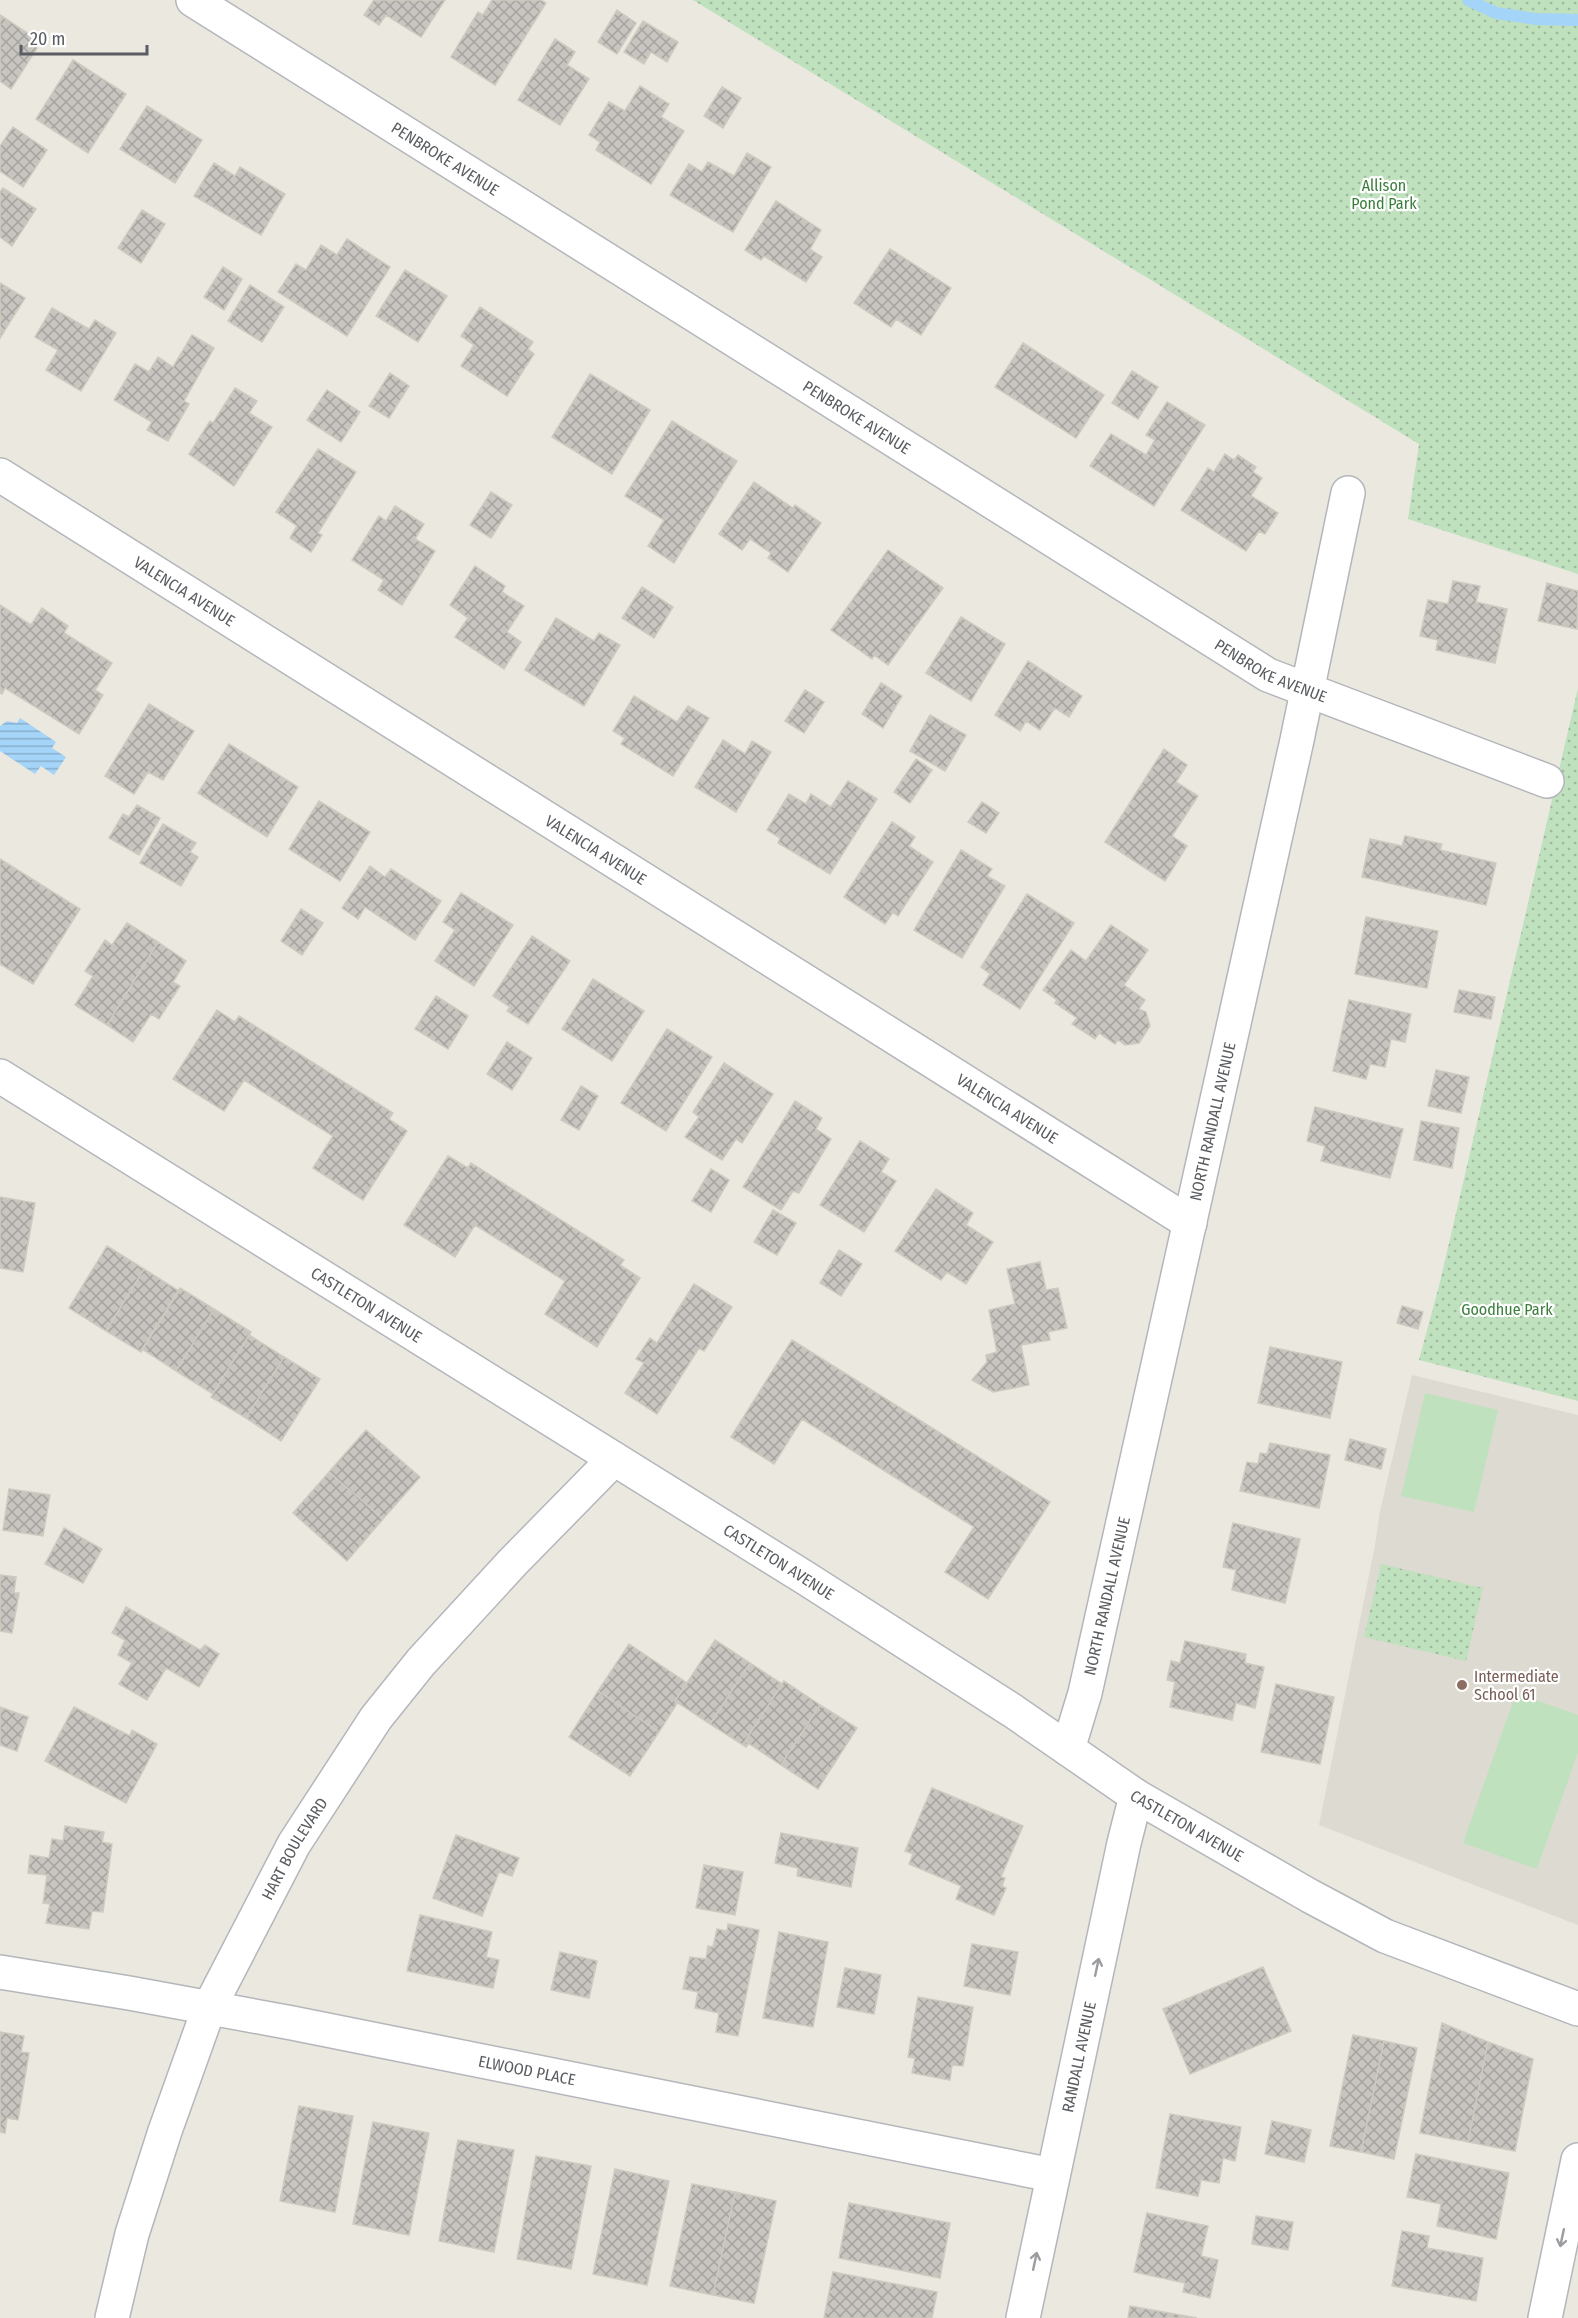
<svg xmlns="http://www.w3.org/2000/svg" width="1578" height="2318" font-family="'Fira Sans Condensed',sans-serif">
  <defs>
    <pattern id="park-dots" width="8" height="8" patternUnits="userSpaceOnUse" patternTransform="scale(1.5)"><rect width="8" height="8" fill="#bfe1be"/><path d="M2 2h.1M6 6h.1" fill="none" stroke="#9eba9e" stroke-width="1.8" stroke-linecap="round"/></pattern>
    <pattern id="water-rules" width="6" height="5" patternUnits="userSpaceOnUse" patternTransform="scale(1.5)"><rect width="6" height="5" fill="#a4d4f7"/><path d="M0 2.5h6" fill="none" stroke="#89afcb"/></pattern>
    <pattern id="building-cross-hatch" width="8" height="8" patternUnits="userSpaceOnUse" patternTransform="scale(1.5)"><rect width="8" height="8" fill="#c8c5c0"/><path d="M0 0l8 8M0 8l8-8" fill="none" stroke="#a5a39f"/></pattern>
  </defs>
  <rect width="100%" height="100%" fill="#ebe8e0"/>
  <path fill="#dddad1" d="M 1412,1375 L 1578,1415 L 1578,1925 L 1319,1825 L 1375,1545 L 1380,1511 Z"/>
  <path fill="#bfe1be" d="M 1425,1393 L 1498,1410 L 1474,1512 L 1401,1496 Z
    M 1516,1693 L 1578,1715 L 1578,1752 L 1537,1869 L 1463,1843 Z"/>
  <path fill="url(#park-dots)" d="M 693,0 L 1578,0 L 1578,574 L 1408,519 L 1419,444 Z
    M 1578,688 L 1578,1401 L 1419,1360 L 1440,1282 Z
    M 1381,1564 L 1483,1588 L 1466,1661 L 1364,1637 Z"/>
  <path fill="url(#water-rules)" d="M 20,718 L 56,742 L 52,748 L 66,757 L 54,775 L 41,766 L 35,774 L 0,751 L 0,726 L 7,721 L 17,723 Z"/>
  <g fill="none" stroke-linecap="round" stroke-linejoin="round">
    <path stroke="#a4d4f7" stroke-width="12" d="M 1468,0 L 1496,13 L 1536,19 L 1578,20"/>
  </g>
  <path fill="url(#building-cross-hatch)" stroke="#cfcabf" stroke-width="1.5" d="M 374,0 L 445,0 L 421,37 L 386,15 L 379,25 L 364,15 Z
    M 492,0 L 541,0 L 546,3 L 495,85 L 451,57 L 478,12 L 483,15 Z
    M 617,10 L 636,23 L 617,54 L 598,42 Z
    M 0,15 L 41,42 L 11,89 L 0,81 Z
    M 643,21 L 678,42 L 667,62 L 651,52 L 644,64 L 624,52 Z
    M 555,39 L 575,52 L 567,65 L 589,79 L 560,125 L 518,100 Z
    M 73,60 L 126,94 L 88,153 L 36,119 Z
    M 640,86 L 669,104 L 661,117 L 684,131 L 651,184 L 596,150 L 600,142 L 589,135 L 609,102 L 625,111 Z
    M 722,87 L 741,98 L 723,128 L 704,116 Z
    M 147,106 L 202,140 L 175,183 L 120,149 Z
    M 13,127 L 47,150 L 23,187 L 0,171 L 0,146 Z
    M 747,153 L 771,167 L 733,232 L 670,195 L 689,164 L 702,172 L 708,162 L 734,176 Z
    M 214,163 L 235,176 L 240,167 L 285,194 L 261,235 L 194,196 Z
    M 3,188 L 36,209 L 12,246 L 0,237 L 0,192 Z
    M 776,201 L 821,230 L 810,249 L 822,257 L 806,282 L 764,256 L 761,260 L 745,250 Z
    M 142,210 L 165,224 L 141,263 L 118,248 Z
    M 347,239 L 390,267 L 347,336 L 278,292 L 296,264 L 306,270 L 321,245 L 337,255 Z
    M 890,249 L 951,288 L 921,335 L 896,319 L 891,327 L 854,303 Z
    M 223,267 L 242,279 L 224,310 L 204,297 Z
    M 405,270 L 447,296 L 418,342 L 376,316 Z
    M 0,283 L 25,298 L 0,338 Z
    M 250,285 L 284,307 L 262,342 L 228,321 Z
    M 480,307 L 533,342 L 528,349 L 534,354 L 507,396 L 461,366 L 474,345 L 461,336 Z
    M 52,308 L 89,329 L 95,320 L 116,333 L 81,391 L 46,370 L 58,350 L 35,337 Z
    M 192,335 L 214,348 L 184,401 L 189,404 L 168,441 L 147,430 L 152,422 L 114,400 L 135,364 L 149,372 L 158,357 L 173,367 Z
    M 1023,343 L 1104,395 L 1076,438 L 995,387 Z
    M 1132,371 L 1158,387 L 1138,419 L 1112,403 Z
    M 390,373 L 409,386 L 389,418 L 369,406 Z
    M 590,374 L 650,410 L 612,474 L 552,437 Z
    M 235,388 L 257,401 L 249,413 L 272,427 L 234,486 L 189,454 L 210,421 L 213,423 Z
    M 327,390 L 360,412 L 341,442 L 307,420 Z
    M 1167,402 L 1205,425 L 1154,506 L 1090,466 L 1111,434 L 1146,455 L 1155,440 L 1146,435 Z
    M 672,421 L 737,461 L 674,563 L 648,546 L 664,520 L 625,496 Z
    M 318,449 L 356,472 L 318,533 L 322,535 L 311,552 L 290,538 L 297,526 L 276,512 Z
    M 1225,454 L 1234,460 L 1238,455 L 1256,467 L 1253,472 L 1262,478 L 1251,496 L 1278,513 L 1265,534 L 1259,531 L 1246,551 L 1181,510 L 1208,468 L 1214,472 Z
    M 754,482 L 793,508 L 795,505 L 821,523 L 788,572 L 768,558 L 771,553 L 750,539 L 742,550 L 719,534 Z
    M 491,492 L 512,505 L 491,538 L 470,525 Z
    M 395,506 L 424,524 L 415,539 L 435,551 L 402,605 L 378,590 L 384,580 L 352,560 L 379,516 L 386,521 Z
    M 888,550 L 943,588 L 888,665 L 874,655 L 872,659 L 831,630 Z
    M 475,566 L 505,586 L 502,592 L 524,606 L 507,632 L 521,642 L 504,669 L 455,637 L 468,618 L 450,605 Z
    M 1453,581 L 1480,586 L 1476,602 L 1507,609 L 1495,663 L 1436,650 L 1438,640 L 1420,636 L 1428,600 L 1448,604 Z
    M 1547,583 L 1578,591 L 1577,629 L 1538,621 Z
    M 642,587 L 673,607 L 654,638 L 622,618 Z
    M 0,605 L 31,625 L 42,608 L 68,626 L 64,633 L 112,663 L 95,690 L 103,695 L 79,734 L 5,688 L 2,694 L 0,693 Z
    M 961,617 L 1005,644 L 971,701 L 926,673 Z
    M 556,618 L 594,641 L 599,633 L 620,645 L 584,706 L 525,670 Z
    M 1028,661 L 1082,696 L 1069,717 L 1055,708 L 1040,730 L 1026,721 L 1020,731 L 995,715 Z
    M 881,683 L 902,696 L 883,728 L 862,714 Z
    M 805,690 L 824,702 L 804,733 L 785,721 Z
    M 634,696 L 677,722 L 688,706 L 709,718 L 673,776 L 621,744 L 625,738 L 613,731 Z
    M 149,704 L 194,731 L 163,780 L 148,772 L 134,794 L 105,776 Z
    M 930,715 L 966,735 L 945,771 L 910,751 Z
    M 723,740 L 745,754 L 752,741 L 771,752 L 736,812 L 695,787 Z
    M 229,744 L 298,787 L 267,837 L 198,793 Z
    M 1164,749 L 1187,765 L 1176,782 L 1198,796 L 1172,836 L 1187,846 L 1165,881 L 1105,842 Z
    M 916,759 L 932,770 L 910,803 L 894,792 Z
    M 848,781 L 877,799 L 830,874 L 778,843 L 780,838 L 767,830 L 789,794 L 806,804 L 811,794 L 831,807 Z
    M 319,801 L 370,832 L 340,881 L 289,849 Z
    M 982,802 L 999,813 L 986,833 L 968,822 Z
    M 137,805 L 160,818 L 139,855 L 109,838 L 123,814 L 129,817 Z
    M 892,822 L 915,837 L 909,846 L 933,862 L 898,916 L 893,912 L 885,924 L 844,897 Z
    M 163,824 L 196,843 L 190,852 L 198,857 L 181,886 L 140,863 Z
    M 1405,836 L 1442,844 L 1440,850 L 1496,863 L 1486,905 L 1362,877 L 1370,839 L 1402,846 Z
    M 961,850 L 992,869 L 987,876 L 1005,886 L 962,958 L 914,930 Z
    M 0,859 L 80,909 L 33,984 L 0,964 Z
    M 370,866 L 385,877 L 391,869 L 441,901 L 415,940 L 365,907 L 358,919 L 342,908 Z
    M 461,893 L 513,925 L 474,986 L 435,961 L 455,930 L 443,922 Z
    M 1027,894 L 1074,923 L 1020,1009 L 983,985 L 990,974 L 981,967 Z
    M 301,909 L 323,923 L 302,955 L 281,941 Z
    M 1366,917 L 1438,931 L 1427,988 L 1355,974 Z
    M 127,923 L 158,942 L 107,1025 L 75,1005 L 93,976 L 85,971 L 105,940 L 112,945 Z
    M 1111,925 L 1148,950 L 1124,985 L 1145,1000 L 1139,1009 L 1146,1012 L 1150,1026 L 1139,1043 L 1125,1045 L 1118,1040 L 1115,1044 L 1099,1033 L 1095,1039 L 1072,1024 L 1077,1018 L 1055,1003 L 1057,1000 L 1043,990 L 1071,950 L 1086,961 Z
    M 532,936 L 570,961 L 528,1024 L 507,1011 L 510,1007 L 493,996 Z
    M 158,942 L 186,961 L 173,982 L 180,986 L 159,1019 L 151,1014 L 133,1042 L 107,1025 Z
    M 593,979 L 644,1011 L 612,1061 L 562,1029 Z
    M 1459,990 L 1495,997 L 1491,1019 L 1454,1012 Z
    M 436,996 L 468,1016 L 448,1049 L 415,1029 Z
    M 1349,1000 L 1411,1014 L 1405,1042 L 1391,1039 L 1385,1067 L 1370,1064 L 1366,1079 L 1333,1071 Z
    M 217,1010 L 235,1022 L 239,1016 L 393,1113 L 389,1119 L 407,1131 L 363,1200 L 313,1168 L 333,1136 L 244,1080 L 224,1111 L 173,1079 Z
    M 667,1029 L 712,1057 L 666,1131 L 621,1103 Z
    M 507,1042 L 532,1058 L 512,1090 L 487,1074 Z
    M 724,1063 L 773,1094 L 742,1143 L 736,1139 L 722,1160 L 685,1137 L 699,1117 L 693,1112 Z
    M 1436,1070 L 1469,1077 L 1461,1113 L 1428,1106 Z
    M 581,1086 L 598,1096 L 579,1130 L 561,1120 Z
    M 795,1101 L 822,1118 L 816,1129 L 831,1139 L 799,1193 L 793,1191 L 781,1210 L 743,1187 Z
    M 1315,1107 L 1403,1129 L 1390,1178 L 1321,1161 L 1325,1146 L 1307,1141 Z
    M 1421,1121 L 1459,1128 L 1452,1168 L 1414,1160 Z
    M 860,1141 L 889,1159 L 881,1172 L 896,1181 L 864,1232 L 820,1205 Z
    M 448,1156 L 468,1168 L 471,1163 L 624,1260 L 620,1265 L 640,1278 L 597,1347 L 545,1314 L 565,1281 L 475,1225 L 455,1257 L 404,1225 Z
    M 711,1169 L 729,1180 L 711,1212 L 692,1201 Z
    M 936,1189 L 973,1213 L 966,1225 L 993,1242 L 966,1284 L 947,1272 L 941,1280 L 895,1251 Z
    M 0,1197 L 35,1203 L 23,1272 L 0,1268 Z
    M 773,1210 L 796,1223 L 777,1255 L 754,1242 Z
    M 107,1246 L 144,1269 L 106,1331 L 69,1308 Z
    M 839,1250 L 862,1264 L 841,1296 L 820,1283 Z
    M 1040,1262 L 1046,1290 L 1058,1288 L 1067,1328 L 1048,1332 L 1050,1340 L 1021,1345 L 1029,1385 L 993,1392 L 972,1380 L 987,1362 L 986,1355 L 997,1352 L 989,1310 L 1015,1304 L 1007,1269 Z
    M 144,1269 L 179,1291 L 141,1352 L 106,1331 Z
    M 694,1284 L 732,1307 L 704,1351 L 699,1348 L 657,1414 L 625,1393 L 644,1363 L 636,1359 L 650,1338 L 657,1343 Z
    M 180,1288 L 214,1309 L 176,1371 L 142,1349 Z
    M 1402,1306 L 1423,1312 L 1418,1329 L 1397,1323 Z
    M 214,1309 L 251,1332 L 213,1394 L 176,1371 Z
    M 249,1335 L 284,1357 L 246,1418 L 211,1397 Z
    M 792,1340 L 1050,1502 L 988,1599 L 945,1572 L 974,1527 L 802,1419 L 774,1464 L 731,1437 Z
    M 1270,1347 L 1342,1362 L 1330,1418 L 1258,1403 Z
    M 284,1357 L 320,1379 L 281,1441 L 246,1418 Z
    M 366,1430 L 420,1477 L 383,1519 L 329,1472 Z
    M 1350,1439 L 1386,1449 L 1381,1469 L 1345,1460 Z
    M 1270,1443 L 1330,1455 L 1319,1508 L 1240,1491 L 1247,1462 L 1258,1464 L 1260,1453 L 1267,1454 Z
    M 329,1472 L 383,1519 L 347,1561 L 293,1513 Z
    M 9,1489 L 50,1495 L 43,1536 L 3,1530 Z
    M 1233,1523 L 1300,1539 L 1285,1603 L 1232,1590 L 1236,1570 L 1223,1567 Z
    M 64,1528 L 102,1549 L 83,1583 L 45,1564 Z
    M 0,1575 L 16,1577 L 14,1593 L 19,1593 L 12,1633 L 0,1631 Z
    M 126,1607 L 200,1650 L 205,1645 L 219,1654 L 199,1687 L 166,1668 L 147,1700 L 119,1684 L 132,1663 L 118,1655 L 125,1640 L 112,1633 Z
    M 715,1640 L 750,1663 L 710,1724 L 675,1701 Z
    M 1185,1641 L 1246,1654 L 1245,1663 L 1264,1667 L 1255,1708 L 1236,1703 L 1232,1720 L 1170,1707 L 1175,1682 L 1167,1680 L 1171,1661 L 1180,1663 Z
    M 629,1644 L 687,1683 L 675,1701 L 678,1702 L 659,1732 L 598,1691 Z
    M 750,1663 L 782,1684 L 745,1741 L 749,1743 L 746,1747 L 710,1724 Z
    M 784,1681 L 820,1705 L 781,1765 L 745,1741 Z
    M 1276,1684 L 1334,1697 L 1320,1764 L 1261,1752 Z
    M 598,1691 L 659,1732 L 630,1776 L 569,1737 Z
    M 820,1705 L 857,1728 L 818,1789 L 781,1765 Z
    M 0,1707 L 28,1717 L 17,1751 L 0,1745 Z
    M 74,1707 L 130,1736 L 132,1730 L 157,1744 L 126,1803 L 45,1761 Z
    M 932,1788 L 1023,1826 L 1001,1877 L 1005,1878 L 1002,1886 L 1006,1888 L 994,1915 L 956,1899 L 961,1886 L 909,1864 L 913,1854 L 905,1851 Z
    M 65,1826 L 104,1832 L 102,1842 L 112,1844 L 103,1912 L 92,1911 L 89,1929 L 46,1923 L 50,1904 L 43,1903 L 47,1875 L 28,1873 L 30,1855 L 49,1858 L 52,1839 L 63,1841 Z
    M 781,1833 L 858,1848 L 851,1887 L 797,1876 L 798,1868 L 775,1863 Z
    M 456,1835 L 519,1858 L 512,1876 L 499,1872 L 482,1916 L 433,1898 Z
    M 704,1865 L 743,1872 L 735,1915 L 696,1908 Z
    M 420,1915 L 492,1932 L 486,1957 L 499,1960 L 493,1988 L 407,1971 Z
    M 728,1924 L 759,1930 L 738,2036 L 716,2032 L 719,2013 L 695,2008 L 698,1992 L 683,1989 L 690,1957 L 706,1959 L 708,1946 L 713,1947 L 717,1929 L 727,1931 Z
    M 779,1932 L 828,1942 L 813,2027 L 763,2018 Z
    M 972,1944 L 1018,1952 L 1010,1995 L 964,1986 Z
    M 560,1952 L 597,1961 L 589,1998 L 551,1990 Z
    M 1263,1967 L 1291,2031 L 1190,2074 L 1163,2009 Z
    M 845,1968 L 881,1975 L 874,2014 L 837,2007 Z
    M 918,1997 L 973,2007 L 963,2066 L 952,2065 L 950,2080 L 912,2073 L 915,2058 L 908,2057 Z
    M 1442,2023 L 1488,2042 L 1468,2142 L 1420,2133 Z
    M 0,2032 L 24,2036 L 21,2052 L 29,2053 L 18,2120 L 7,2118 L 5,2133 L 0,2132 Z
    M 1353,2035 L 1384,2041 L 1361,2152 L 1330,2146 Z
    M 1384,2041 L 1417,2048 L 1394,2159 L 1361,2152 Z
    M 1488,2042 L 1533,2059 L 1515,2151 L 1468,2142 Z
    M 299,2106 L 353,2116 L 335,2212 L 280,2201 Z
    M 1170,2114 L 1241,2127 L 1235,2161 L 1223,2158 L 1219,2183 L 1201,2180 L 1198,2196 L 1156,2188 Z
    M 1272,2121 L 1311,2130 L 1304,2162 L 1265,2154 Z
    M 373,2122 L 429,2133 L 409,2235 L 353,2224 Z
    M 458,2140 L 514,2150 L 494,2252 L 439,2241 Z
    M 1416,2154 L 1509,2173 L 1496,2239 L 1437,2226 L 1441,2204 L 1407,2197 Z
    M 536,2156 L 591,2166 L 571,2269 L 517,2259 Z
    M 615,2169 L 669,2181 L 647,2285 L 593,2274 Z
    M 692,2184 L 735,2192 L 713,2295 L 670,2286 Z
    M 735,2192 L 776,2201 L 754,2303 L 713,2295 Z
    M 849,2203 L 950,2223 L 940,2278 L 839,2258 Z
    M 1147,2213 L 1208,2226 L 1201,2256 L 1218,2260 L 1210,2298 L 1183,2292 L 1185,2283 L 1134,2272 Z
    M 1256,2216 L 1293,2222 L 1288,2250 L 1252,2244 Z
    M 1402,2231 L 1429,2236 L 1427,2248 L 1483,2258 L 1476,2301 L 1392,2286 Z
    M 833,2272 L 937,2292 L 932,2318 L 824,2318 Z
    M 1130,2306 L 1197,2318 L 1128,2318 Z"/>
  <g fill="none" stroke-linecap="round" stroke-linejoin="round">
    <g stroke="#b3b6ba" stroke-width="36">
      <g id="minor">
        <path id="s1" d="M 193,0 L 1268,675 L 1547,781"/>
        <path id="s2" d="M 0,475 L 1190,1223"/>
        <path id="s3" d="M 0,1076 L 807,1579 L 1013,1711 L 1136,1796 L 1310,1896 L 1385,1936 L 1578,2009"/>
        <path id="s4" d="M 1068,1749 L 1085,1693 L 1297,740 L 1348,493"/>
        <path id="s5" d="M 0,1972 L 129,1993 L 292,2023 L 1052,2175"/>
        <path id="s6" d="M 112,2318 L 132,2234 L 165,2131 L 209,2008 L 294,1844 L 376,1718 L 421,1662 L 513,1562 L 614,1459"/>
        <path id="s7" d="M 1023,2318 L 1124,1843 L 1136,1796"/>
        <path d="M 1545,2318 L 1578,2160"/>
      </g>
    </g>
    <use href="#minor" stroke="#fff" stroke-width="33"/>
  </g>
  <defs><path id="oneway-shaft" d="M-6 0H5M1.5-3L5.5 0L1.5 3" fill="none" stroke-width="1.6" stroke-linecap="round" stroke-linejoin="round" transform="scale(1.5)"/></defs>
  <g stroke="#9b9da0">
    <use href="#oneway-shaft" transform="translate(1097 1967) rotate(-78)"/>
    <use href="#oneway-shaft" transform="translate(1562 2238) rotate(102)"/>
    <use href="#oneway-shaft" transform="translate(1035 2261) rotate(-78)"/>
  </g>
  <circle fill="#8d6e63" stroke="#fff" stroke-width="2" cx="1462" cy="1685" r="6"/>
  <g text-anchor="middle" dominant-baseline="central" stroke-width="4.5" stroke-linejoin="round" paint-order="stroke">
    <g font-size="16" fill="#595c60" stroke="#fff">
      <text stroke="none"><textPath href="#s1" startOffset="298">PENBROKE AVENUE</textPath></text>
      <text stroke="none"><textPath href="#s1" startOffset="784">PENBROKE AVENUE</textPath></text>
      <text stroke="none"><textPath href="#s2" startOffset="218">VALENCIA AVENUE</textPath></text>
      <text stroke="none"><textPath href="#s1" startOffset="1270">PENBROKE AVENUE</textPath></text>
      <text stroke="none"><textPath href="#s2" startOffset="704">VALENCIA AVENUE</textPath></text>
      <text stroke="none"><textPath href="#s2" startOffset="1190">VALENCIA AVENUE</textPath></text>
      <text stroke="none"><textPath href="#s4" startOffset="644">NORTH RANDALL AVENUE</textPath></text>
      <text stroke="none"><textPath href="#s3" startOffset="432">CASTLETON AVENUE</textPath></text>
      <text stroke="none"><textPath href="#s3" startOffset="918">CASTLETON AVENUE</textPath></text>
      <text stroke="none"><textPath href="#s4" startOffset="158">NORTH RANDALL AVENUE</textPath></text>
      <text stroke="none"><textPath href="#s3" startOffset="1404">CASTLETON AVENUE</textPath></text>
      <text stroke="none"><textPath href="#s6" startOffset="506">HART BOULEVARD</textPath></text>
      <text stroke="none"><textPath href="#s7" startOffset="267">RANDALL AVENUE</textPath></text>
      <text stroke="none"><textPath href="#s5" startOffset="536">ELWOOD PLACE</textPath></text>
    </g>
    <g font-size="16" fill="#3a7e3c" stroke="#fff">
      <text x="1384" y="185">Allison<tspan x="1384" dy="18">Pond Park</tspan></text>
      <text x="1507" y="1309">Goodhue Park</text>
    </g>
    <g font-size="16" fill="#785e54" stroke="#fff" text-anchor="start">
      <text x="1474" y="1676">Intermediate<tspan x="1474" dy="18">School 61</tspan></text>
    </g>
  </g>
  <path d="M21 45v9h126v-9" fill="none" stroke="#595c60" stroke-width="3"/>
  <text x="30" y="45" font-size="18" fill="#595c60" stroke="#ffffff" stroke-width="4.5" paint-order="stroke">20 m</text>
</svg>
